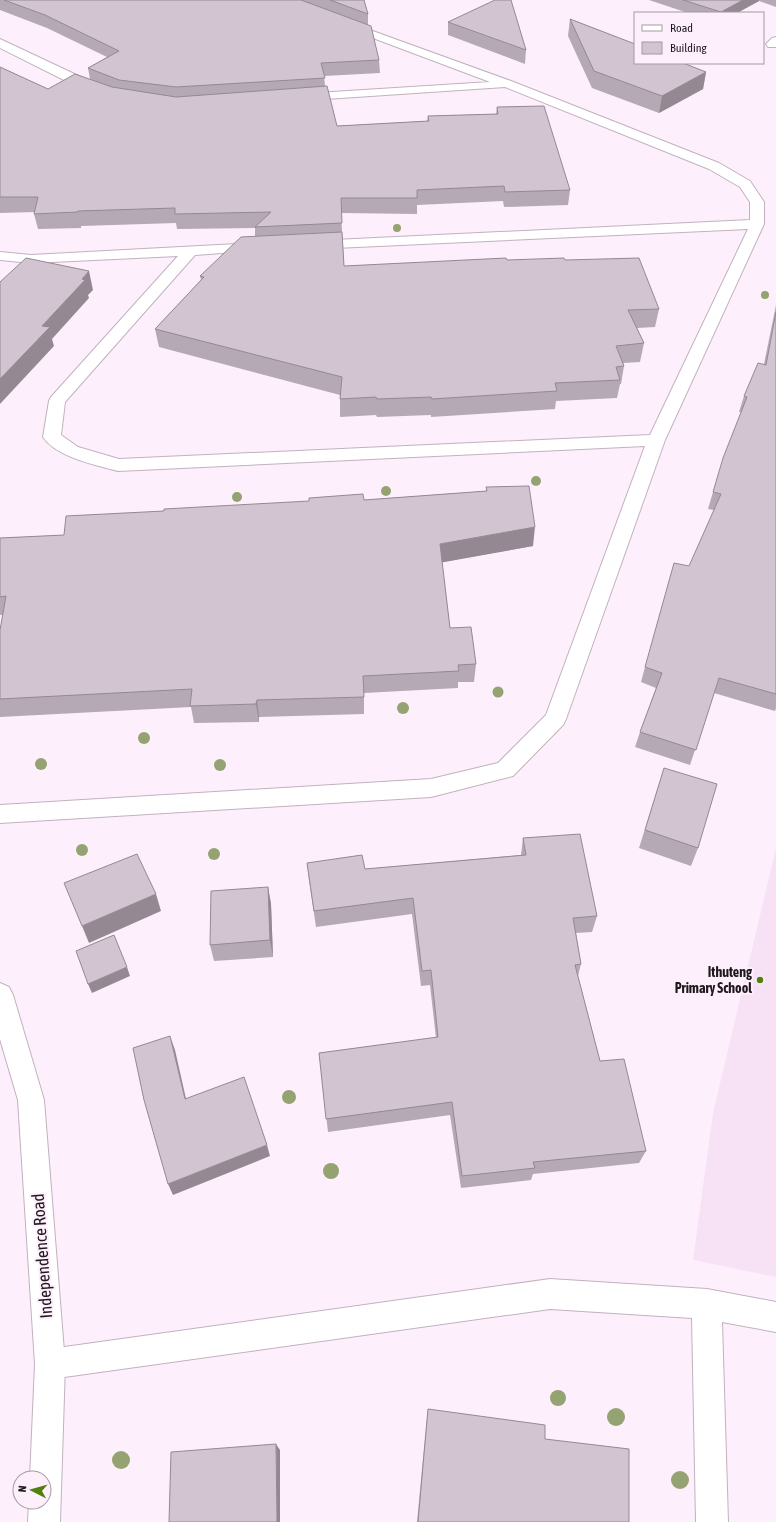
<svg xmlns="http://www.w3.org/2000/svg" width="776" height="1522" font-family="'Asap Condensed',sans-serif">
  <rect width="100%" height="100%" fill="#feeffc"/>
  <path fill="#f7e2f5" d="M 776,848 L 776,1277 L 693,1260 L 713,1113 Z"/>
  <g fill="none" stroke-linecap="round" stroke-linejoin="round">
    <g stroke="#c0b2bf" stroke-width="2">
      <path id="street" d="M 345,21 L 511,81 L 719,163 L 750,181 L 764,202 L 764,224 L 665,440 L 566,719 L 563,725 L 513,776 L 431,797 L 0,823 L 0,805 L 431,779 L 498,763 L 546,715 L 645,446 L 118,471 C 96,465 56,457 43,437 L 49,401 L 51,397 L 178,256 L 31,263 L 0,260 L 0,252 L 31,255 L 258,243 L 263,244 L 265,247 L 263,250 L 195,255 L 65,402 L 61,435 L 78,447 L 119,459 L 650,435 L 748,229 L 313,249 L 308,248 L 306,245 L 308,242 L 313,241 L 750,220 L 750,202 L 740,187 L 709,169 L 505,87 L 296,101 L 294,98 L 296,95 L 300,94 L 490,82 L 341,26 L 339,24 Z
        M 776,37 L 776,47 L 768,47 L 766,44 L 772,38 Z
        M 0,39 L 100,86 L 102,89 L 96,93 L 76,86 L 0,48 Z
        M 550,1279 L 707,1289 L 776,1302 L 776,1332 L 722,1322 L 728,1522 L 696,1522 L 692,1318 L 550,1309 L 50,1379 L 39,1375 L 35,1364 L 39,1353 L 50,1349 Z"/>
    </g>
    <g stroke="#c0b2bf" stroke-width="2">
      <path id="secondary" d="M 0,983 L 9,987 L 13,995 L 44,1100 L 65,1364 L 60,1522 L 28,1522 L 29,1502 L 44,1502 L 44,1478 L 30,1478 L 35,1364 L 18,1100 L 0,1039 Z"/>
    </g>
    <use href="#street" fill="#fff" fill-rule="evenodd"/>
    <use href="#secondary" fill="#fff" fill-rule="evenodd"/>
  </g>
  <g fill="#94a371">
    <circle cx="397" cy="228" r="4"/>
    <circle cx="765" cy="295" r="4"/>
    <circle cx="536" cy="481" r="5"/>
    <circle cx="386" cy="491" r="5"/>
    <circle cx="237" cy="497" r="5"/>
    <circle cx="498" cy="692" r="5.5"/>
    <circle cx="403" cy="708" r="6"/>
    <circle cx="144" cy="738" r="6"/>
    <circle cx="41" cy="764" r="6"/>
    <circle cx="220" cy="765" r="6"/>
    <circle cx="82" cy="850" r="6"/>
    <circle cx="214" cy="854" r="6"/>
    <circle cx="289" cy="1097" r="7"/>
    <circle cx="331" cy="1171" r="8"/>
    <circle cx="558" cy="1398" r="8"/>
    <circle cx="616" cy="1417" r="9"/>
    <circle cx="121" cy="1460" r="9"/>
    <circle cx="680" cy="1480" r="9"/>
  </g>
  <path fill="#b5a9b5" d="M 0,0 L 364,0 L 368,14 L 368,25 L 379,60 L 380,73 L 324,76 L 325,86 L 337,126 L 427,121 L 428,116 L 496,114 L 497,107 L 570,190 L 568,205 L 504,207 L 503,201 L 417,205 L 417,214 L 341,213 L 344,266 L 507,260 L 565,260 L 659,309 L 655,327 L 637,328 L 644,343 L 640,362 L 623,363 L 624,366 L 621,384 L 620,384 L 617,398 L 556,401 L 555,409 L 431,417 L 431,415 L 377,417 L 376,415 L 340,417 L 340,395 L 159,347 L 155,329 L 201,280 L 200,276 L 255,237 L 255,228 L 177,229 L 176,223 L 81,226 L 81,228 L 38,229 L 34,214 L 35,212 L 0,213 L 0,67 L 48,89 L 90,79 L 88,68 L 107,57 L 47,28 L 0,10 Z
    M 649,0 L 776,0 L 776,7 L 759,1 L 737,13 L 688,13 Z
    M 570,19 L 706,72 L 703,89 L 659,113 L 592,88 L 568,36 Z
    M 448,22 L 526,50 L 525,64 L 448,35 Z
    M 776,305 L 776,708 L 775,711 L 714,693 L 690,765 L 635,747 L 640,732 L 656,688 L 641,682 L 645,667 L 714,510 L 708,509 L 713,492 L 741,412 L 739,412 L 744,396 L 764,364 Z
    M 486,487 L 533,546 L 442,562 L 450,628 L 476,664 L 474,682 L 458,682 L 458,688 L 364,693 L 364,714 L 259,717 L 259,722 L 194,723 L 191,707 L 0,717 L 0,630 L 3,615 L 0,615 L 0,538 L 64,535 L 164,511 L 364,500 L 486,491 Z
    M 664,768 L 698,848 L 691,866 L 639,848 Z
    M 523,838 L 597,916 L 592,932 L 576,933 L 581,964 L 578,976 L 600,1061 L 646,1151 L 639,1163 L 533,1174 L 531,1180 L 461,1188 L 450,1115 L 328,1132 L 319,1053 L 436,1038 L 430,985 L 421,986 L 412,914 L 316,927 L 309,880 L 307,863 L 365,869 L 521,855 Z
    M 268,887 L 271,904 L 273,957 L 214,961 L 210,945 Z
    M 428,1409 L 545,1439 L 629,1522 L 417,1522 L 427,1417 Z"/>
  <path fill="#948993" d="M 743,0 L 759,0 L 759,1 L 737,13 L 720,13 Z
    M 706,72 L 703,89 L 659,113 L 662,96 Z
    M 89,271 L 93,290 L 88,295 L 89,298 L 52,339 L 54,346 L 0,404 L 0,379 L 42,326 L 82,279 Z
    M 535,527 L 533,546 L 439,563 L 440,544 Z
    M 257,700 L 259,717 L 259,722 L 256,704 Z
    M 268,887 L 271,904 L 273,957 L 270,940 Z
    M 156,894 L 161,911 L 89,943 L 82,926 Z
    M 127,967 L 130,976 L 92,993 L 88,984 Z
    M 170,1036 L 175,1050 L 189,1112 L 185,1099 Z
    M 267,1145 L 270,1156 L 173,1195 L 168,1184 Z
    M 276,1444 L 280,1450 L 280,1522 L 277,1522 Z"/>
  <path fill="#d3c4d2" stroke="#948993" d="M 4,0 L 301,0 L 371,26 L 379,60 L 321,63 L 325,78 L 176,87 L 119,80 L 88,68 L 119,51 L 45,15 Z
    M 330,0 L 364,0 L 368,14 Z
    M 495,0 L 511,0 L 526,50 L 448,22 Z
    M 683,0 L 743,0 L 721,12 Z
    M 570,19 L 635,44 L 635,63 L 683,63 L 706,72 L 662,96 L 594,71 Z
    M 0,67 L 48,89 L 75,74 L 112,87 L 176,97 L 327,86 L 337,126 L 429,121 L 428,116 L 498,114 L 497,107 L 544,106 L 570,190 L 505,192 L 504,186 L 417,190 L 417,198 L 341,198 L 342,223 L 255,227 L 271,212 L 175,214 L 175,208 L 78,211 L 78,212 L 34,214 L 38,197 L 0,197 Z
    M 342,232 L 344,266 L 506,258 L 507,260 L 564,258 L 565,260 L 639,258 L 659,309 L 628,310 L 644,343 L 616,346 L 624,366 L 616,367 L 620,380 L 555,383 L 557,391 L 432,399 L 431,397 L 377,399 L 376,397 L 340,399 L 342,377 L 155,329 L 204,277 L 200,276 L 241,237 Z
    M 26,258 L 89,271 L 82,279 L 85,280 L 42,326 L 50,327 L 0,379 L 0,282 Z
    M 776,312 L 776,694 L 719,678 L 696,750 L 640,732 L 662,673 L 645,667 L 674,563 L 689,566 L 721,494 L 713,492 L 723,458 L 747,397 L 744,396 L 758,363 L 766,365 Z
    M 529,486 L 535,527 L 440,544 L 450,628 L 471,627 L 476,664 L 458,665 L 459,671 L 363,676 L 364,697 L 257,700 L 256,704 L 190,706 L 192,689 L 0,699 L 0,630 L 6,596 L 0,597 L 0,538 L 64,535 L 66,516 L 164,511 L 164,509 L 309,501 L 309,498 L 363,494 L 364,500 L 487,491 L 486,487 Z
    M 664,768 L 717,784 L 698,848 L 645,830 Z
    M 580,834 L 597,916 L 573,918 L 581,964 L 575,965 L 600,1061 L 624,1059 L 646,1151 L 533,1162 L 535,1168 L 462,1176 L 452,1102 L 326,1119 L 319,1053 L 438,1037 L 431,970 L 422,971 L 413,898 L 314,911 L 307,863 L 362,855 L 365,869 L 526,855 L 523,838 Z
    M 137,854 L 156,894 L 82,926 L 64,883 Z
    M 268,887 L 270,940 L 210,945 L 211,891 Z
    M 114,935 L 127,967 L 88,984 L 76,951 Z
    M 170,1036 L 185,1099 L 244,1077 L 267,1145 L 168,1184 L 144,1100 L 133,1048 Z
    M 428,1409 L 545,1425 L 545,1439 L 629,1449 L 629,1522 L 418,1522 Z
    M 276,1444 L 277,1522 L 169,1522 L 171,1452 Z"/>
  <circle fill="#52800d" stroke="#feeffc" stroke-width="1.5" cx="760" cy="980" r="4"/>
  <g text-anchor="middle" dominant-baseline="central" stroke-width="4" stroke-linejoin="round" paint-order="stroke">
    <g font-size="14" font-weight="bold" fill="#1e191d" stroke="#feeffc" text-anchor="end">
      <text x="752" y="972">Ithuteng<tspan x="752" dy="16">Primary School</tspan></text>
    </g>
    <g font-size="17" fill="#1e191d" stroke="#feeffc">
      <text transform="translate(42 1256) rotate(-94)">Independence Road</text>
    </g>
  </g>
  <rect x="634" y="12" width="130" height="52" fill="#feeffc" stroke="#a499a3"/>
  <rect x="642" y="25" width="20" height="6" fill="#ffffff" stroke="#a499a3"/>
  <text x="670" y="32" font-size="12" fill="#1e191d">Road</text>
  <rect x="642" y="42" width="20" height="12" fill="#d3c4d2" stroke="#a499a3"/>
  <text x="670" y="52" font-size="12" fill="#1e191d">Building</text>
  <g transform="translate(32 1490) rotate(276)"><circle r="19" fill="#feeffc" stroke="#a499a3"/>
  <path d="M0-3L7 15L0 10L-7 15Z" fill="#52800d"/>
  <text y="-6" font-size="11" font-weight="bold" text-anchor="middle" fill="#1e191d">N</text>
  </g>
</svg>
